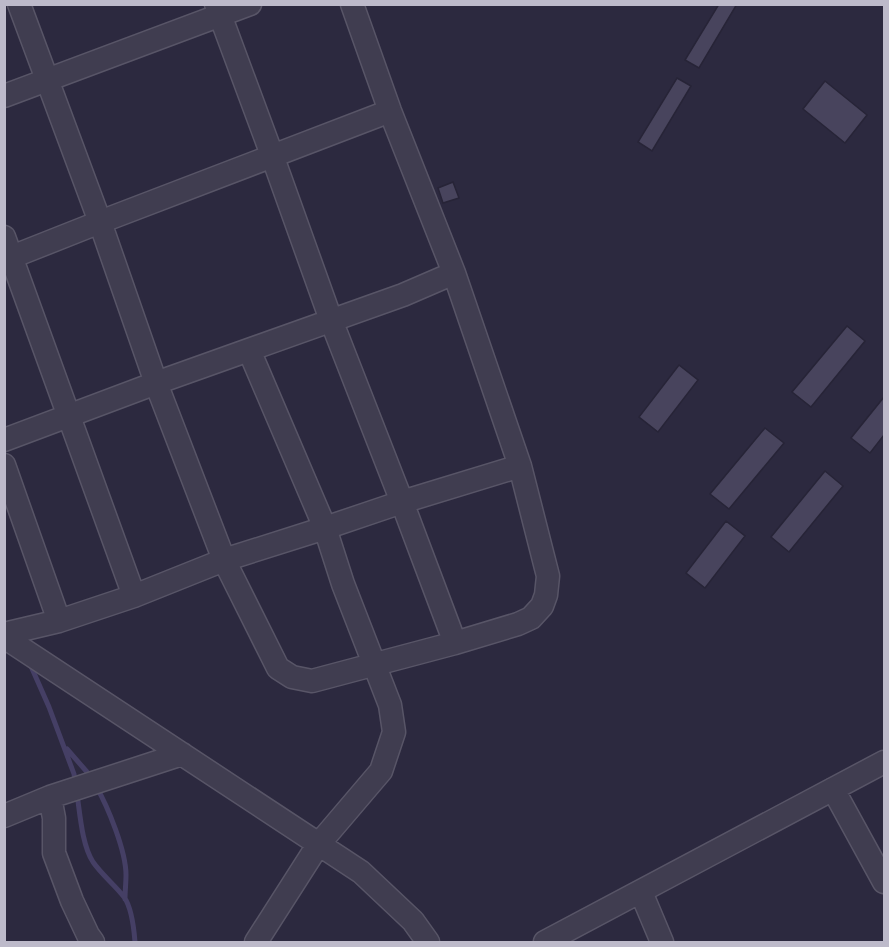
<svg xmlns="http://www.w3.org/2000/svg" width="889" height="947" font-family="Rubik,sans-serif">
  <rect width="100%" height="100%" fill="#2c293f"/>
  <g fill="none" stroke-linecap="round" stroke-linejoin="round">
    <path stroke="#453f65" stroke-width="5" d="M 30,664 L 49,707 L 74,774 L 75,781
      M 67,749 L 87,772 L 91,778
      M 96,786 C 108,807 126,851 126,875 C 126,883 125,891 125,899
      M 77,794 C 80,814 82,845 93,862 C 102,875 115,885 124,897 C 132,908 134,929 135,942"/>
  </g>
  <path fill="#48445d" stroke="#272437" stroke-width="1.5" d="M 719,4 L 737,4 L 699,68 L 685,60 Z
    M 677,78 L 691,86 L 652,151 L 638,142 Z
    M 825,81 L 867,115 L 845,143 L 803,109 Z
    M 453,182 L 459,198 L 443,203 L 438,188 Z
    M 847,326 L 865,341 L 811,407 L 792,392 Z
    M 679,365 L 698,380 L 658,432 L 639,417 Z
    M 884,397 L 884,435 L 870,453 L 851,438 Z
    M 765,428 L 784,443 L 729,509 L 710,494 Z
    M 825,471 L 843,486 L 789,552 L 771,537 Z
    M 726,521 L 745,536 L 705,588 L 686,573 Z"/>
  <g fill="none" stroke-linecap="round" stroke-linejoin="round">
    <g stroke="#585567" stroke-width="25">
      <path id="minor" d="M 19,4 L 100,222 L 156,383 L 224,560 L 278,668 L 292,677 L 312,681 L 455,643
        M 216,4 L 272,155 L 331,320 L 402,502 L 455,643 L 518,624 L 531,618 L 542,606 L 546,595 L 548,576 L 520,466 L 454,273 L 390,111 L 352,4
        M 4,96 L 250,4
        M 4,237 L 134,596
        M 4,260 L 100,222 L 390,111
        M 249,350 L 325,528 L 343,584 L 390,705 L 394,732 L 381,771 L 318,845 L 256,942
        M 4,440 L 156,383 L 403,295 L 454,273
        M 4,465 L 59,621
        M 4,634 L 59,621 L 134,596 L 224,560 L 325,528 L 402,502 L 520,466
        M 4,637 L 361,872 L 413,921 L 428,942
        M 833,789 L 884,882
        M 50,797 L 54,818 L 54,853 L 72,901 L 88,935 L 93,942
        M 4,816 L 50,797 L 182,754
        M 641,892 L 662,942
        M 545,942 L 884,762"/>
    </g>
    <use href="#minor" stroke="#403d50" stroke-width="22"/>
  </g>
  <rect width="889" height="947" fill="none" stroke="#bdbaca" stroke-width="12"/>
</svg>
